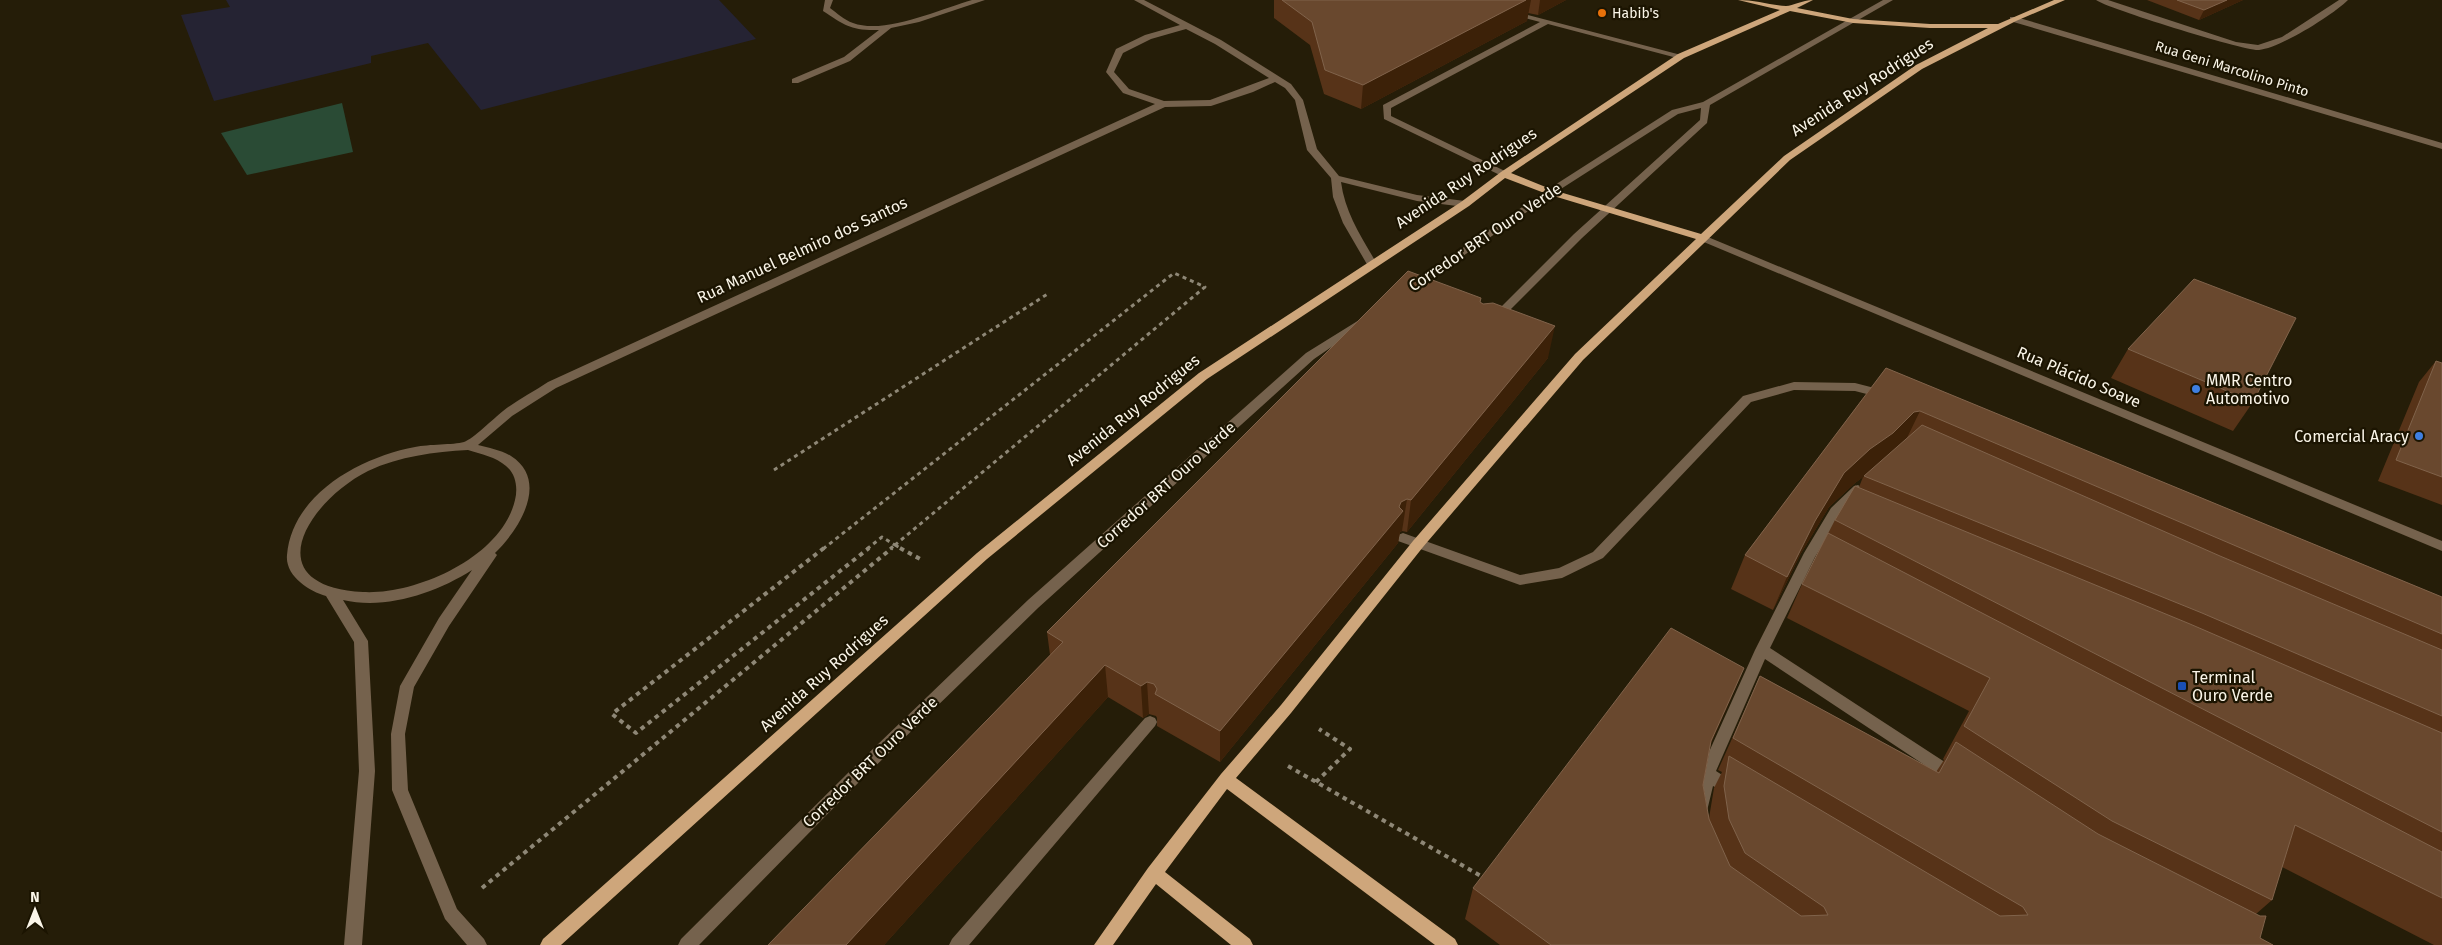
<svg xmlns="http://www.w3.org/2000/svg" width="2442" height="945" font-family="'Fira Sans',sans-serif">
  <rect width="100%" height="100%" fill="#251d08"/>
  <path fill="#252333" d="M 226,0 L 719,0 L 756,39 L 481,110 L 428,43 L 371,56 L 371,63 L 214,101 L 181,15 L 230,7 Z"/>
  <path fill="#2a4b35" d="M 342,103 L 353,152 L 247,175 L 221,133 Z"/>
  <g fill="none" stroke-linecap="round" stroke-linejoin="round">
    <path stroke="#8e8776" stroke-width="3" stroke-dasharray="4 4" stroke-linecap="butt" d="M 774,470 L 1049,293
      M 895,545 L 902,549
      M 823,549 L 1174,273 L 1205,287 L 895,545
      M 867,549 L 882,537 L 895,545
      M 890,549 L 895,545"/>
    <path stroke="#8e8776" stroke-width="4" stroke-dasharray="4.5 4.5" stroke-linecap="butt" d="M 824,548 L 612,714 L 636,733 L 869,548
      M 900,548 L 922,560
      M 1288,766 L 1481,876
      M 1316,782 L 1350,749 L 1319,729
      M 482,888 L 892,548"/>
    <path fill="#75624d" fill-rule="evenodd" d="M 825,0 L 833,0 L 830,8 C 837,13 844,20 853,23 C 885,35 940,9 972,0 L 985,0 L 919,22 L 891,28 L 850,61 L 798,83 L 792,83 L 792,79 L 844,57 L 879,30 C 852,31 844,25 823,11 Z
      M 1134,0 L 1144,0 L 1221,40 L 1291,84 L 1303,100 L 1317,149 L 1339,176 L 1417,195 L 1465,201 L 1470,204 L 1465,207 L 1417,201 L 1341,182 C 1345,213 1362,238 1377,264 L 1376,266 L 1368,266 L 1343,223 L 1333,197 L 1331,178 L 1307,150 L 1295,100 L 1285,88 L 1275,82 L 1253,92 L 1211,106 L 1165,107 L 556,388 L 512,416 L 478,445 C 489,448 501,450 511,456 C 550,481 519,530 495,553 L 497,555 L 495,558 L 449,626 L 414,687 L 405,734 L 408,790 L 457,909 L 484,939 L 487,945 L 467,945 L 445,919 L 392,790 L 391,734 L 400,686 L 439,618 L 472,570 C 436,593 386,610 343,600 L 368,641 L 375,771 L 362,945 L 344,945 L 359,771 L 354,642 L 326,596 C 309,591 285,576 287,555 C 292,494 361,457 415,447 C 429,444 453,445 464,442 C 473,439 494,418 503,411 C 517,400 533,392 548,382 L 1155,104 L 1123,93 L 1106,72 L 1116,49 L 1145,35 L 1180,25 ZM 1186,29 L 1215,44 L 1269,78 L 1210,100 L 1164,101 L 1129,89 L 1114,72 L 1123,53 L 1151,39 ZM 468,450 C 481,454 496,457 506,466 C 516,474 518,488 515,500 C 502,557 416,595 363,592 C 255,586 307,502 368,471 C 400,456 434,452 468,450 Z
      M 1883,0 L 1893,0 L 1710,105 L 1707,123 L 1582,238 L 1499,321 L 1491,321 L 1489,319 L 1574,234 L 1700,120 L 1701,108 L 1678,114 L 1553,194 L 1415,289 L 1411,290 L 1406,287 L 1547,190 L 1672,110 L 1703,102 Z
      M 2096,0 L 2108,0 L 2236,42 L 2258,45 L 2282,37 L 2339,0 L 2348,0 C 2333,15 2280,48 2259,50 C 2247,52 2106,8 2096,0 Z
      M 1509,10 L 1685,56 L 1681,59 L 1548,24 L 1391,108 L 1391,116 L 1507,172 L 1509,174 L 1504,177 L 1384,119 L 1383,105 L 1540,22 L 1509,14 Z
      M 2010,17 L 2016,17 L 2442,143 L 2442,149 L 2010,21 Z
      M 1703,235 L 2442,541 L 2442,551 L 1699,240 L 1698,238 Z
      M 1364,317 L 1368,318 L 1370,320 L 1368,322 L 1314,359 L 1038,608 L 859,782 L 699,945 L 678,945 L 681,939 L 849,772 L 1028,600 L 1306,353 Z
      M 1794,382 L 1855,383 L 1890,392 L 1892,395 L 1886,399 L 1855,391 L 1794,390 L 1751,402 L 1603,558 L 1562,578 L 1520,585 L 1398,541 L 1396,538 L 1398,535 L 1403,533 L 1520,575 L 1559,568 L 1593,552 L 1743,396 Z
      M 1858,485 L 1864,489 L 1841,514 L 1815,557 L 1770,648 L 1957,770 L 1960,775 L 1957,780 L 1952,782 L 1947,780 L 1765,659 L 1716,771 L 1736,784 L 1739,789 L 1736,794 L 1731,796 L 1713,786 L 1707,811 L 1701,813 L 1695,811 L 1693,806 L 1699,774 L 1755,650 L 1804,553 L 1831,508 L 1854,486 Z
      M 1150,716 L 1155,718 L 1157,722 L 1155,726 L 969,945 L 949,945 L 952,939 L 1145,718 Z"/>
    <path fill="#cea67b" fill-rule="evenodd" d="M 1738,0 C 1755,0 1770,5 1786,6 C 1793,6 1802,0 1813,0 L 1797,8 L 1853,19 L 1930,24 L 1998,24 L 2054,0 L 2065,0 L 2016,21 L 1922,69 L 1790,160 L 1583,360 L 1423,547 L 1291,713 L 1236,778 L 1455,939 L 1458,945 L 1435,945 L 1227,789 L 1165,872 L 1250,939 L 1253,945 L 1231,945 L 1156,884 L 1113,945 L 1094,945 L 1148,868 L 1221,774 L 1281,705 L 1413,541 L 1575,354 L 1696,239 L 1547,194 L 1505,178 L 1469,206 L 1207,379 L 987,559 L 561,945 L 540,945 L 543,939 L 977,553 L 1199,373 L 1461,202 L 1501,172 L 1678,54 L 1780,10 ZM 1790,11 L 1853,23 L 1930,28 L 1988,28 L 1916,65 L 1784,156 L 1701,234 L 1553,190 L 1511,173 L 1684,58 Z"/>
  </g>
  <path fill="#573318" d="M 1274,0 L 1566,0 L 1538,15 L 1528,13 L 1527,21 L 1361,109 L 1324,94 L 1310,45 L 1274,18 Z
    M 2147,0 L 2243,0 L 2199,20 Z
    M 1480,302 L 1548,358 L 1407,532 L 1402,531 L 1400,532 L 1398,543 L 1220,762 L 1157,726 L 1157,718 L 1156,716 L 1149,714 L 1143,718 L 1108,697 L 884,945 L 768,945 L 1050,655 L 1047,632 Z
    M 2128,349 L 2253,402 L 2233,431 L 2111,378 Z
    M 2436,361 L 2442,363 L 2442,505 L 2378,481 L 2419,382 Z
    M 1886,368 L 2442,597 L 2442,945 L 2434,945 L 2282,867 L 2272,900 L 2256,914 L 2260,938 L 2273,945 L 1500,945 L 1465,919 L 1473,888 L 1744,668 L 1711,743 L 1703,785 L 1709,818 L 1714,788 L 1722,772 L 1718,770 L 1760,676 L 1936,772 L 1944,760 L 1943,759 L 1969,711 L 1787,618 L 1802,584 L 1835,520 L 1859,487 L 1863,477 L 1855,483 L 1829,507 L 1800,555 L 1773,610 L 1731,589 L 1745,555 Z"/>
  <path fill="#3c2108" d="M 1526,0 L 1531,0 L 1527,21 L 1361,109 L 1363,85 Z
    M 1540,0 L 1566,0 L 1538,15 Z
    M 2227,0 L 2243,0 L 2199,20 L 2204,10 Z
    M 1555,326 L 1548,358 L 1407,532 L 1411,500 Z
    M 1920,411 L 1904,444 L 1878,467 L 1855,483 L 1829,507 L 1800,555 L 1773,610 L 1787,577 L 1815,521 L 1844,473 L 1870,449 L 1914,412 Z
    M 1407,499 L 1402,531 L 1400,532 L 1398,543 L 1220,762 L 1220,731 L 1399,507 L 1401,502 Z
    M 1105,665 L 1108,697 L 884,945 L 846,945 Z
    M 1744,668 L 1730,701 L 1697,774 L 1711,741 Z
    M 1147,682 L 1149,714 L 1143,718 L 1141,686 Z"/>
  <path fill="#69482e" stroke="#80634b" d="M 1282,0 L 1526,0 L 1363,85 L 1325,70 L 1312,22 Z
    M 2177,0 L 2227,0 L 2204,10 Z
    M 1408,271 L 1481,298 L 1480,302 L 1483,304 L 1493,303 L 1555,326 L 1411,500 L 1407,499 L 1401,502 L 1399,507 L 1403,511 L 1220,731 L 1155,694 L 1157,689 L 1154,684 L 1147,682 L 1141,686 L 1105,665 L 846,945 L 768,945 L 1063,642 L 1047,632 Z
    M 2194,279 L 2296,318 L 2253,402 L 2128,349 Z
    M 2436,361 L 2442,363 L 2442,477 L 2396,460 Z
    M 1886,368 L 2442,597 L 2442,634 L 1920,411 L 1914,412 L 1893,433 L 1870,449 L 1844,473 L 1815,521 L 1787,577 L 1745,555 Z
    M 1922,425 L 2220,556 L 2442,650 L 2442,716 L 2202,613 L 1864,476 Z
    M 1855,486 L 2190,624 L 2442,733 L 2442,832 L 1835,520 Z
    M 1828,533 L 2442,852 L 2442,898 L 2295,825 L 2272,900 L 2112,821 L 1964,726 L 1990,678 L 1802,584 Z
    M 1671,628 L 1744,668 L 1711,741 L 1703,785 L 1709,819 L 1730,866 L 1801,916 L 1828,915 L 1824,907 L 1745,853 L 1729,819 L 1724,786 L 1729,756 L 2000,916 L 2028,915 L 2023,907 L 1733,738 L 1760,676 L 1939,773 L 1956,742 L 2098,834 L 2260,916 L 2266,916 L 2260,938 L 2273,945 L 1551,945 L 1473,888 Z"/>
  <circle fill="#e8710a" stroke="#1b1401" stroke-width="2" cx="1602" cy="13" r="5"/>
  <g fill="#3f7fe0" stroke="#1b1401" stroke-width="2">
    <circle cx="2196" cy="389" r="5"/>
    <circle cx="2419" cy="436" r="5"/>
  </g>
  <rect fill="#1a4fb4" stroke="#1b1401" stroke-width="2" x="2177" y="681" width="10" height="10" rx="2.5"/>
  <g text-anchor="middle" dominant-baseline="central" stroke-width="4.5" stroke-linejoin="round" paint-order="stroke">
    <g font-size="14" fill="#faf5e8" stroke="#1b1401" text-anchor="start">
      <text x="1612" y="13">Habib's</text>
    </g>
    <g font-size="14" fill="#faf5e8" stroke="#1b1401">
      <text transform="translate(2232 69) rotate(17)">Rua Geni Marcolino Pinto</text>
    </g>
    <g font-size="16" fill="#faf5e8" stroke="#1b1401">
      <text transform="translate(1862 87) rotate(-33)">Avenida Ruy Rodrigues</text>
      <text transform="translate(1466 178) rotate(-34)">Avenida Ruy Rodrigues</text>
      <text transform="translate(1485 237) rotate(-34)">Corredor BRT Ouro Verde</text>
      <text transform="translate(802 250) rotate(-25)">Rua Manuel Belmiro dos Santos</text>
      <text transform="translate(2079 377) rotate(23)">Rua Plácido Soave</text>
      <text transform="translate(1133 410) rotate(-39)">Avenida Ruy Rodrigues</text>
      <text transform="translate(1166 485) rotate(-42)">Corredor BRT Ouro Verde</text>
      <text transform="translate(824 673) rotate(-42)">Avenida Ruy Rodrigues</text>
      <text transform="translate(870 762) rotate(-44)">Corredor BRT Ouro Verde</text>
    </g>
    <g font-size="16" fill="#faf5e8" stroke="#1b1401" text-anchor="start">
      <text x="2206" y="380">MMR Centro<tspan x="2206" dy="18">Automotivo</tspan></text>
      <text x="2409" y="436" text-anchor="end">Comercial Aracy</text>
      <text x="2192" y="677">Terminal<tspan x="2192" dy="18">Ouro Verde</tspan></text>
    </g>
  </g>
  <g transform="translate(35 910)" stroke="#1b1401" stroke-width="4" paint-order="stroke">
  <path d="M0-4L9 19L0 12L-9 19Z" fill="#faf5e8"/>
  <text y="-8" font-size="14" font-weight="bold" text-anchor="middle" fill="#faf5e8">N</text>
  </g>
</svg>
